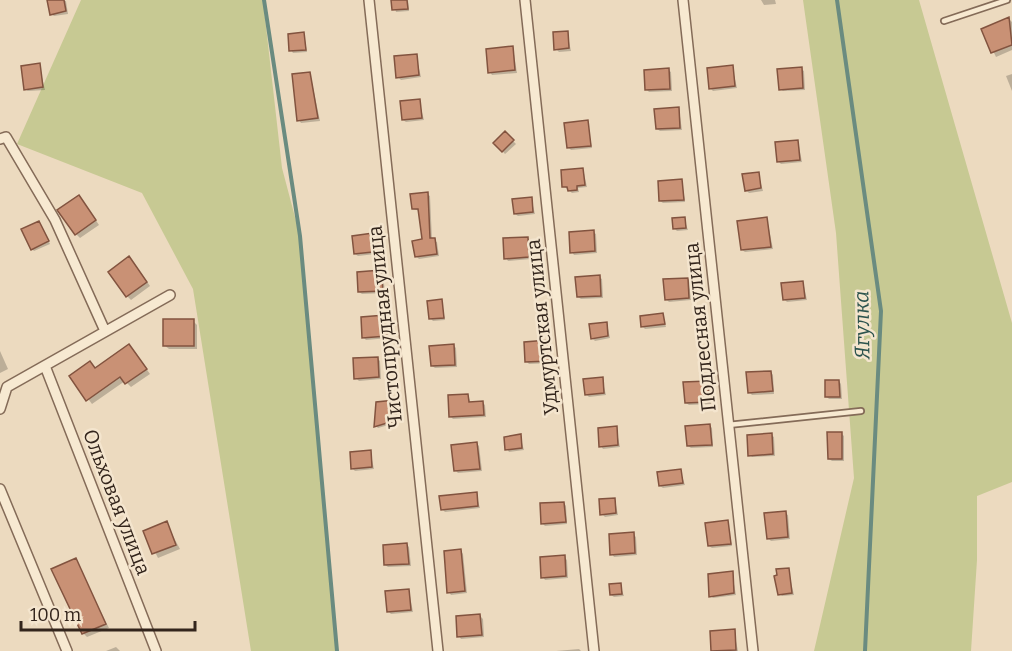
<svg xmlns="http://www.w3.org/2000/svg" width="1012" height="651" font-family="Bitter,serif">
  <rect width="100%" height="100%" fill="#ecdabf"/>
  <path fill="#c7c993" d="M 81,0 L 266,0 L 264,9 L 282,168 L 300,236 L 337,651 L 251,651 L 193,289 L 142,193 L 17,144 Z
    M 803,0 L 919,0 L 1012,323 L 1012,482 L 977,496 L 977,560 L 971,651 L 814,651 L 854,478 L 836,233 Z"/>
  <path fill="#0003" d="M 57,0 L 66,1 L 68,14 L 54,16 L 51,14 Z
    M 393,0 L 408,0 L 409,11 L 396,12 Z
    M 761,0 L 775,0 L 776,4 L 764,5 Z
    M 1009,19 L 1012,22 L 1012,50 L 996,57 L 983,30 Z
    M 567,32 L 571,51 L 559,52 L 556,49 Z
    M 304,34 L 307,52 L 293,53 L 291,50 Z
    M 513,48 L 517,73 L 492,75 L 490,72 Z
    M 416,56 L 421,77 L 401,80 L 398,77 Z
    M 39,65 L 45,90 L 28,91 L 25,89 Z
    M 732,66 L 737,88 L 713,91 L 710,88 Z
    M 801,69 L 804,71 L 805,90 L 783,91 L 780,89 Z
    M 668,70 L 671,72 L 672,91 L 649,92 L 647,90 Z
    M 310,73 L 320,121 L 301,123 L 299,120 Z
    M 1012,74 L 1012,91 L 1006,76 Z
    M 419,101 L 424,120 L 406,122 L 403,120 Z
    M 679,109 L 682,130 L 660,131 L 657,129 Z
    M 587,122 L 592,148 L 571,150 L 569,148 Z
    M 505,133 L 516,144 L 505,154 L 495,143 Z
    M 798,141 L 802,162 L 781,164 L 779,162 Z
    M 583,169 L 587,187 L 578,188 L 579,192 L 572,193 L 564,186 Z
    M 758,173 L 763,191 L 749,193 L 746,190 Z
    M 682,181 L 685,202 L 663,203 L 660,201 Z
    M 427,194 L 430,196 L 432,240 L 437,242 L 439,256 L 419,259 L 416,256 L 423,241 L 420,211 L 413,209 Z
    M 531,198 L 535,214 L 518,216 L 515,214 Z
    M 83,201 L 99,225 L 80,238 L 76,234 Z
    M 684,219 L 688,230 L 677,231 L 674,228 Z
    M 767,219 L 773,249 L 745,252 L 742,250 Z
    M 39,222 L 50,244 L 34,251 L 32,249 Z
    M 593,232 L 596,234 L 597,253 L 574,255 L 572,252 Z
    M 379,234 L 384,253 L 358,256 L 355,254 Z
    M 527,238 L 530,241 L 531,259 L 508,261 L 506,258 Z
    M 134,263 L 150,286 L 131,300 L 127,296 Z
    M 381,271 L 383,274 L 385,293 L 362,294 L 359,292 Z
    M 599,277 L 602,279 L 603,298 L 581,299 L 578,297 Z
    M 688,279 L 690,282 L 691,300 L 669,302 L 666,299 Z
    M 803,282 L 807,300 L 787,302 L 784,299 Z
    M 441,301 L 445,320 L 433,321 L 431,319 Z
    M 662,314 L 666,327 L 645,329 L 643,327 Z
    M 385,317 L 389,338 L 366,340 L 363,337 Z
    M 193,321 L 197,325 L 197,349 L 169,349 L 164,345 Z
    M 607,324 L 610,338 L 595,341 L 592,338 Z
    M 548,342 L 550,344 L 552,363 L 529,364 L 527,362 Z
    M 454,346 L 456,348 L 457,367 L 435,368 L 432,366 Z
    M 133,350 L 150,374 L 131,387 L 125,381 L 92,404 L 71,376 L 96,370 Z
    M 0,351 L 8,369 L 0,373 Z
    M 377,358 L 380,361 L 381,379 L 359,381 L 356,378 Z
    M 771,372 L 773,375 L 774,394 L 752,395 L 749,392 Z
    M 602,379 L 606,395 L 589,397 L 586,394 Z
    M 839,381 L 841,384 L 842,399 L 829,399 L 826,396 Z
    M 707,382 L 710,385 L 711,404 L 689,405 L 686,403 Z
    M 468,395 L 471,404 L 483,403 L 485,405 L 486,417 L 453,419 L 450,416 Z
    M 394,402 L 399,422 L 378,428 L 376,426 Z
    M 710,426 L 712,428 L 713,447 L 691,448 L 688,446 Z
    M 616,428 L 620,447 L 603,449 L 601,446 Z
    M 841,433 L 844,436 L 844,461 L 832,461 L 829,459 Z
    M 771,435 L 774,437 L 775,456 L 752,457 L 750,455 Z
    M 520,436 L 524,450 L 509,452 L 507,449 Z
    M 477,444 L 479,446 L 482,471 L 458,473 L 455,470 Z
    M 370,451 L 374,469 L 355,471 L 352,468 Z
    M 680,470 L 685,485 L 663,488 L 660,486 Z
    M 476,494 L 480,508 L 445,512 L 442,509 Z
    M 615,500 L 618,515 L 605,517 L 602,514 Z
    M 564,503 L 566,506 L 567,524 L 545,526 L 542,523 Z
    M 785,513 L 788,515 L 790,539 L 771,541 L 768,538 Z
    M 727,522 L 732,546 L 712,548 L 709,546 Z
    M 166,523 L 180,549 L 158,558 L 145,532 Z
    M 633,534 L 636,537 L 637,555 L 614,557 L 612,554 Z
    M 407,545 L 409,547 L 411,566 L 388,567 L 385,565 Z
    M 461,551 L 463,554 L 467,593 L 451,595 L 449,592 Z
    M 564,557 L 567,560 L 568,578 L 545,580 L 543,577 Z
    M 75,560 L 109,628 L 87,637 L 83,633 Z
    M 788,569 L 794,595 L 782,596 L 780,594 L 778,577 Z
    M 732,573 L 736,595 L 713,598 L 711,596 Z
    M 620,585 L 624,596 L 614,597 L 611,595 Z
    M 409,591 L 413,612 L 391,614 L 389,612 Z
    M 480,616 L 483,619 L 484,637 L 461,639 L 459,636 Z
    M 734,631 L 738,651 L 713,651 Z
    M 116,647 L 120,651 L 106,651 Z
    M 579,649 L 581,651 L 556,651 Z"/>
  <g fill="none" stroke-linecap="round" stroke-linejoin="round">
    <path stroke="#6a8b80" stroke-width="4" d="M 264,0 L 300,236 L 337,651
      M 837,0 L 881,311 L 865,651"/>
  </g>
  <path fill="#c99175" stroke="#82533f" stroke-width="1.5" d="M 47,0 L 64,0 L 66,11 L 50,15 Z
    M 391,0 L 407,0 L 408,9 L 392,10 Z
    M 1009,17 L 1012,45 L 991,53 L 981,29 Z
    M 568,31 L 569,48 L 554,50 L 553,32 Z
    M 304,32 L 306,50 L 289,51 L 288,34 Z
    M 513,46 L 515,70 L 488,73 L 486,49 Z
    M 417,54 L 419,75 L 396,78 L 394,56 Z
    M 40,63 L 43,87 L 24,90 L 21,66 Z
    M 733,65 L 735,86 L 709,89 L 707,68 Z
    M 802,67 L 803,88 L 779,90 L 777,69 Z
    M 669,68 L 670,89 L 645,90 L 644,70 Z
    M 310,72 L 318,118 L 297,121 L 292,74 Z
    M 420,99 L 422,118 L 402,120 L 400,101 Z
    M 679,107 L 680,128 L 656,129 L 654,109 Z
    M 588,120 L 591,146 L 567,148 L 564,123 Z
    M 505,131 L 514,140 L 502,152 L 493,143 Z
    M 798,140 L 800,160 L 777,162 L 775,142 Z
    M 583,168 L 585,185 L 577,186 L 577,190 L 568,191 L 567,187 L 562,187 L 561,170 Z
    M 759,172 L 761,188 L 745,191 L 742,174 Z
    M 682,179 L 684,200 L 659,201 L 658,181 Z
    M 428,192 L 430,238 L 435,238 L 437,254 L 415,257 L 412,241 L 422,239 L 418,209 L 412,209 L 410,194 Z
    M 79,195 L 96,220 L 75,235 L 57,210 Z
    M 532,197 L 533,212 L 514,214 L 512,199 Z
    M 685,217 L 686,228 L 673,229 L 672,218 Z
    M 767,217 L 771,247 L 741,250 L 737,221 Z
    M 39,221 L 49,241 L 31,250 L 21,229 Z
    M 594,230 L 595,251 L 570,253 L 569,232 Z
    M 380,232 L 382,251 L 354,254 L 352,236 Z
    M 528,237 L 529,257 L 504,259 L 503,238 Z
    M 129,256 L 147,282 L 126,297 L 108,272 Z
    M 381,270 L 383,291 L 358,292 L 357,272 Z
    M 600,275 L 601,296 L 577,297 L 575,277 Z
    M 688,278 L 689,298 L 665,300 L 663,279 Z
    M 803,281 L 805,298 L 783,300 L 781,283 Z
    M 442,299 L 444,318 L 429,319 L 427,301 Z
    M 663,313 L 665,324 L 641,327 L 640,316 Z
    M 385,315 L 387,336 L 362,338 L 361,317 Z
    M 163,319 L 194,319 L 194,346 L 163,346 Z
    M 607,322 L 608,336 L 591,339 L 589,324 Z
    M 548,340 L 550,361 L 525,362 L 524,342 Z
    M 129,344 L 147,369 L 125,384 L 120,377 L 86,401 L 69,376 L 90,361 L 95,368 Z
    M 454,344 L 455,365 L 431,366 L 429,346 Z
    M 378,357 L 379,377 L 354,379 L 353,358 Z
    M 771,371 L 773,391 L 748,393 L 746,372 Z
    M 603,377 L 604,393 L 585,395 L 583,379 Z
    M 825,380 L 839,380 L 840,397 L 825,397 Z
    M 708,381 L 709,402 L 685,403 L 683,382 Z
    M 468,394 L 469,402 L 483,401 L 484,415 L 449,417 L 448,395 Z
    M 395,400 L 397,420 L 374,427 L 376,402 Z
    M 710,424 L 712,445 L 687,446 L 685,426 Z
    M 617,426 L 618,445 L 599,447 L 598,428 Z
    M 827,432 L 842,432 L 842,459 L 828,459 Z
    M 772,433 L 773,454 L 748,456 L 747,435 Z
    M 521,434 L 522,448 L 505,450 L 504,437 Z
    M 477,442 L 480,469 L 454,471 L 451,445 Z
    M 371,450 L 372,467 L 351,469 L 350,452 Z
    M 681,469 L 683,483 L 659,486 L 657,472 Z
    M 477,492 L 478,506 L 441,510 L 439,496 Z
    M 615,498 L 616,513 L 600,515 L 599,499 Z
    M 564,502 L 566,522 L 541,524 L 540,503 Z
    M 786,511 L 788,537 L 767,539 L 764,513 Z
    M 728,520 L 731,544 L 708,546 L 705,523 Z
    M 167,521 L 176,545 L 152,554 L 143,531 Z
    M 634,532 L 635,553 L 610,555 L 609,534 Z
    M 407,543 L 409,564 L 384,565 L 383,545 Z
    M 461,549 L 465,591 L 447,593 L 444,551 Z
    M 565,555 L 566,576 L 541,578 L 540,557 Z
    M 76,558 L 106,624 L 82,634 L 51,569 Z
    M 789,568 L 792,593 L 778,595 L 774,576 L 777,575 L 776,569 Z
    M 733,571 L 734,593 L 709,597 L 708,574 Z
    M 621,583 L 622,594 L 610,595 L 609,584 Z
    M 409,589 L 411,610 L 387,612 L 385,591 Z
    M 480,614 L 482,635 L 457,637 L 456,616 Z
    M 735,629 L 736,650 L 711,651 L 710,631 Z"/>
  <g fill="none" stroke-linecap="round" stroke-linejoin="round">
    <g stroke="#846b58" stroke-width="8">
      <path id="lane" d="M 944,21 L 1007,0
        M 728,425 L 861,411"/>
    </g>
    <g stroke="#846b58" stroke-width="12">
      <path id="street" d="M 369,0 L 438,651
        M 525,0 L 594,651
        M 683,0 L 753,651
        M 0,139 L 6,137 L 55,220 L 105,331
        M 45,366 L 156,651
        M 0,409 L 7,387 L 170,295
        M 0,489 L 67,651"/>
    </g>
    <use href="#lane" stroke="#f7e9d1" stroke-width="4.5"/>
    <use href="#street" stroke="#f7e9d1" stroke-width="9"/>
  </g>
  <g text-anchor="middle" dominant-baseline="central" stroke-width="5" stroke-linejoin="round" paint-order="stroke">
    <g font-size="20" fill="#33251c" stroke="#f4e5ce">
      <text transform="translate(385 327) rotate(-96)">Чистопрудная улица</text>
      <text transform="translate(542 327) rotate(-96)">Удмуртская улица</text>
      <text transform="translate(700 327) rotate(-96)">Подлесная улица</text>
      <text transform="translate(117 502) rotate(69)">Ольховая улица</text>
    </g>
    <g font-size="21" font-style="italic" fill="#2c534d" stroke="#f4e5ce">
      <text transform="translate(862 325) rotate(-91)">Ягулка</text>
    </g>
  </g>
  <path d="M21 621v9h174v-9" fill="none" stroke="#33251c" stroke-width="3"/>
  <text x="30" y="621" font-size="18" fill="#33251c" stroke="#f4e5ce" stroke-width="4.5" paint-order="stroke">100 m</text>
</svg>
